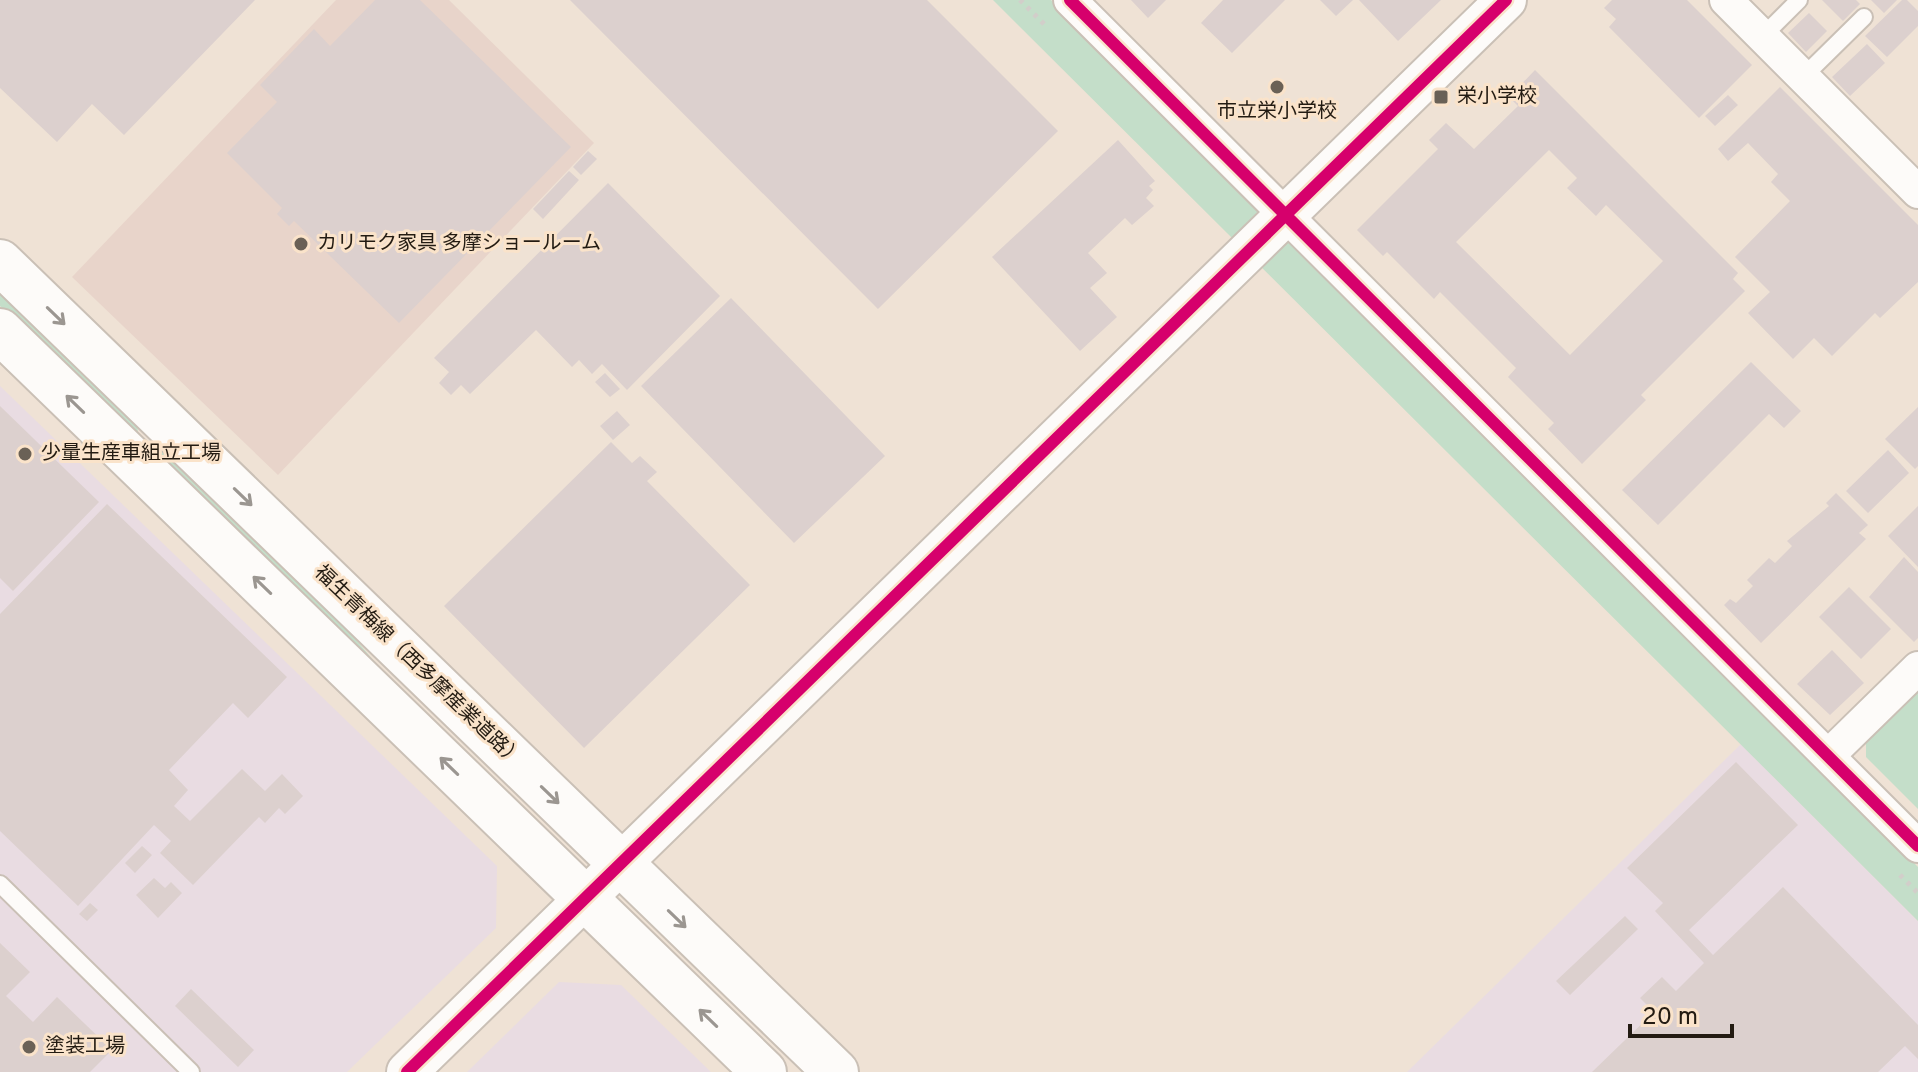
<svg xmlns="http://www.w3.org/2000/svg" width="1918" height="1072" font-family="Overpass,'Noto Sans JP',sans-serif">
  <rect width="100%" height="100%" fill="#efe2d5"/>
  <path fill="#e8d4ca" d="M 336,0 L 449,0 L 594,143 L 278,475 L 72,277 Z"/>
  <path fill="#e9dce2" d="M 0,386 L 497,866 L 496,928 L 347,1072 L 0,1072 Z
    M 1741,744 L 1918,921 L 1918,1072 L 1407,1072 Z
    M 559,982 L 621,985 L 711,1072 L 467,1072 Z"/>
  <path fill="#c4dec9" d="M 993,0 L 1051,0 L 1918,867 L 1918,921 Z
    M 0,292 L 137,425 L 138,432 L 136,434 L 0,306 Z
    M 161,452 L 165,452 L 345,627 L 403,695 L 157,455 Z
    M 1918,690 L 1918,809 L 1866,757 L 1866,741 Z"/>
  <path fill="#dcd0ce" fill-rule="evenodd" d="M 0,0 L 255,0 L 124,135 L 92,104 L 57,142 L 0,88 Z
    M 375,0 L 420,0 L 571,147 L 399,323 L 294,221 L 289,226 L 277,214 L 282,208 L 227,153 L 277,102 L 260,85 L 314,29 L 330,46 Z
    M 570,0 L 927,0 L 1058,131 L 878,309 Z
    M 1131,0 L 1166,0 L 1148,18 Z
    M 1223,0 L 1285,0 L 1232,53 L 1201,23 Z
    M 1320,0 L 1353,0 L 1336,16 Z
    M 1359,0 L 1441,0 L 1398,41 Z
    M 1612,0 L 1687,0 L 1752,65 L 1699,118 L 1609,27 L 1616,19 L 1604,8 Z
    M 1822,0 L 1856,0 L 1860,4 L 1843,21 Z
    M 1871,0 L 1897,0 L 1884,13 Z
    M 1902,0 L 1907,0 L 1918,11 L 1918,26 L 1887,57 L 1865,36 Z
    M 1809,13 L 1827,31 L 1806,52 L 1788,33 Z
    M 1867,44 L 1885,63 L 1850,96 L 1832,77 Z
    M 1535,70 L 1738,273 L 1733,279 L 1745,291 L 1641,395 L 1646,400 L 1582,464 L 1548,429 L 1554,423 L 1508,377 L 1516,368 L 1440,292 L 1434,299 L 1387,252 L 1383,256 L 1357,230 L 1438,149 L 1429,140 L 1446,123 L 1474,149 L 1518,106 L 1509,97 ZM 1549,150 L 1577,178 L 1567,188 L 1596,216 L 1606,205 L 1663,261 L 1570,355 L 1456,242 Z
    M 1780,87 L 1918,225 L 1918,282 L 1880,318 L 1875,313 L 1832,356 L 1814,338 L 1793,359 L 1748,313 L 1770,292 L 1735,257 L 1790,201 L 1771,182 L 1778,174 L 1748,143 L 1728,161 L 1718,149 Z
    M 1728,95 L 1738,105 L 1715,126 L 1705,116 Z
    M 1118,140 L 1155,181 L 1149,186 L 1153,190 L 1146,198 L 1154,206 L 1132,225 L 1125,218 L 1088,253 L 1107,273 L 1090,288 L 1117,317 L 1080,351 L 992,257 Z
    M 588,151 L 597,159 L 581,175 L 573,167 Z
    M 569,171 L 579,180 L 543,219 L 533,209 Z
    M 608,183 L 720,296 L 627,390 L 602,364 L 592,374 L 579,360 L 572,367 L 536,330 L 470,394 L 461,385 L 451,395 L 439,383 L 449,372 L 434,358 Z
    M 731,298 L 885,456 L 794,543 L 641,386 Z
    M 1751,362 L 1801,411 L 1784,428 L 1769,414 L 1658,525 L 1622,490 Z
    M 605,373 L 620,389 L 610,397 L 595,382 Z
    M 0,406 L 99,502 L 13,591 L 0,578 Z
    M 1918,407 L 1918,466 L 1915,469 L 1885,439 Z
    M 617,411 L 630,425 L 613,440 L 600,426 Z
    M 611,442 L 632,463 L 640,456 L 657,472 L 647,481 L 750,585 L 584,748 L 444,606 Z
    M 1888,450 L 1909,473 L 1868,513 L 1846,491 Z
    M 1836,493 L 1868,525 L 1859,533 L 1866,539 L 1761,643 L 1724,605 L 1730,599 L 1736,603 L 1753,586 L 1747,580 L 1769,558 L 1775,563 L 1792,546 L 1787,541 L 1829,506 L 1826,503 Z
    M 107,504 L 287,677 L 248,718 L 233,703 L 169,770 L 188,790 L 174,806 L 190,821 L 242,769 L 265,791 L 282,774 L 303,796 L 285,814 L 279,808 L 265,823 L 259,817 L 193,885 L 160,853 L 171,841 L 154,825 L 78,906 L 0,831 L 0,614 Z
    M 1918,506 L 1918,567 L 1888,536 Z
    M 1904,557 L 1918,572 L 1918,638 L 1914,642 L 1869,597 Z
    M 1849,587 L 1891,629 L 1861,659 L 1819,617 Z
    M 1832,650 L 1864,683 L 1830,715 L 1797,684 Z
    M 1736,762 L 1798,825 L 1689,930 L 1713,955 L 1783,887 L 1918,1025 L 1918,1059 L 1905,1046 L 1878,1072 L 1592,1072 L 1654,1012 L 1640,998 L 1662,977 L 1676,991 L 1704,963 L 1655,911 L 1663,903 L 1627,868 Z
    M 142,846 L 152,855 L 135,873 L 125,863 Z
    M 154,878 L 165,888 L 171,882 L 182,893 L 158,918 L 136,895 Z
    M 90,903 L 98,910 L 87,921 L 79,914 Z
    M 1625,916 L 1638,929 L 1570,995 L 1556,981 Z
    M 0,943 L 30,972 L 6,996 L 33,1022 L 57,997 L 112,1050 L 90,1072 L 0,1072 Z
    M 191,989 L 254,1050 L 238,1067 L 175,1006 Z"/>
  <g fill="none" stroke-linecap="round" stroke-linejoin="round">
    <g stroke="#cac0b6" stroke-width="20">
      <path id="service" d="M 1762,37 L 1799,0
        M 1803,77 L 1864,17
        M 0,884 L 191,1072"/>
    </g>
    <g stroke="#cac0b6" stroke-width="36">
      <path id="minor" d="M 1070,0 L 1918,846
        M 1726,0 L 1918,192
        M 1828,756 L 1918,668"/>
    </g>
    <g stroke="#cac0b6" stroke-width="44">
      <path id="tertiary" d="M 407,1072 L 1506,0"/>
    </g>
    <g stroke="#cac0b6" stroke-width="48">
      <path id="secondary" d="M 0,262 L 836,1072
        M 0,331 L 764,1072"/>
    </g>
    <path stroke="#d2ceca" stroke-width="5" stroke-dasharray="4 6" stroke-linecap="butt" d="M 1020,0 L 1045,25
      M 1900,875 L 1918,893"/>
    <use href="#service" stroke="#fdfbf9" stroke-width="16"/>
    <use href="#minor" stroke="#fdfbf9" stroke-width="32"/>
    <use href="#tertiary" stroke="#fdfbf9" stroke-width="40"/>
    <use href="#secondary" stroke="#fdfbf9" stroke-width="44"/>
    <g stroke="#fae3ca" stroke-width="17">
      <path id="cycleway" d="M 1070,0 L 1918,846
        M 407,1072 L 1506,0"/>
    </g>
    <use href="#cycleway" stroke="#d6006c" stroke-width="12"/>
  </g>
  <defs><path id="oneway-shaft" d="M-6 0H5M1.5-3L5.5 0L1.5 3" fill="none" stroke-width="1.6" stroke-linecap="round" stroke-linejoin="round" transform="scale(2)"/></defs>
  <g stroke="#9b9691">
    <use href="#oneway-shaft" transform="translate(56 316) rotate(44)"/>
    <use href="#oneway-shaft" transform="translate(75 404) rotate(-136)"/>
    <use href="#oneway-shaft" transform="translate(243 497) rotate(44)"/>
    <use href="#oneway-shaft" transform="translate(262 585) rotate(-136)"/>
    <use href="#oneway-shaft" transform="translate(449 766) rotate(-136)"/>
    <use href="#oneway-shaft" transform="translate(550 795) rotate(44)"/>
    <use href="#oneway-shaft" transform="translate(677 919) rotate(44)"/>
    <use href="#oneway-shaft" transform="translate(708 1018) rotate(-136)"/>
  </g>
  <g fill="#6a6156" stroke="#fae3ca" stroke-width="3">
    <circle cx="1277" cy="87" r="8"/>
    <rect x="1433" y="89" width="16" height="16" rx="4"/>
    <circle cx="301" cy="244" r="8"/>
    <circle cx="25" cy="454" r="8"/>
    <circle cx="29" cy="1047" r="8"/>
  </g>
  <g text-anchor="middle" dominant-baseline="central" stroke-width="6" stroke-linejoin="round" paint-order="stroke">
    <g font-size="20" fill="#231b12" stroke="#fae3ca" text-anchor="start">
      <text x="1457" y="97">栄小学校</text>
      <text x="1277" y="112" text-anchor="middle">市立栄小学校</text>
      <text x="317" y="244">カリモク家具 多摩ショールーム</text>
      <text x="41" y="454">少量生産車組立工場</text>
      <text x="45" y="1047">塗装工場</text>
    </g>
    <g font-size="20" fill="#231b12" stroke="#fae3ca">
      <text transform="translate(418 667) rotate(44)">福生青梅線（西多摩産業道路）</text>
    </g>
  </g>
  <path d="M1630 1024v12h102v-12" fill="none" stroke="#231b12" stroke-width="4"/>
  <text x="1642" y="1024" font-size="24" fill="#231b12" stroke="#fae3ca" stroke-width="6" paint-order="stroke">20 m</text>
</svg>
